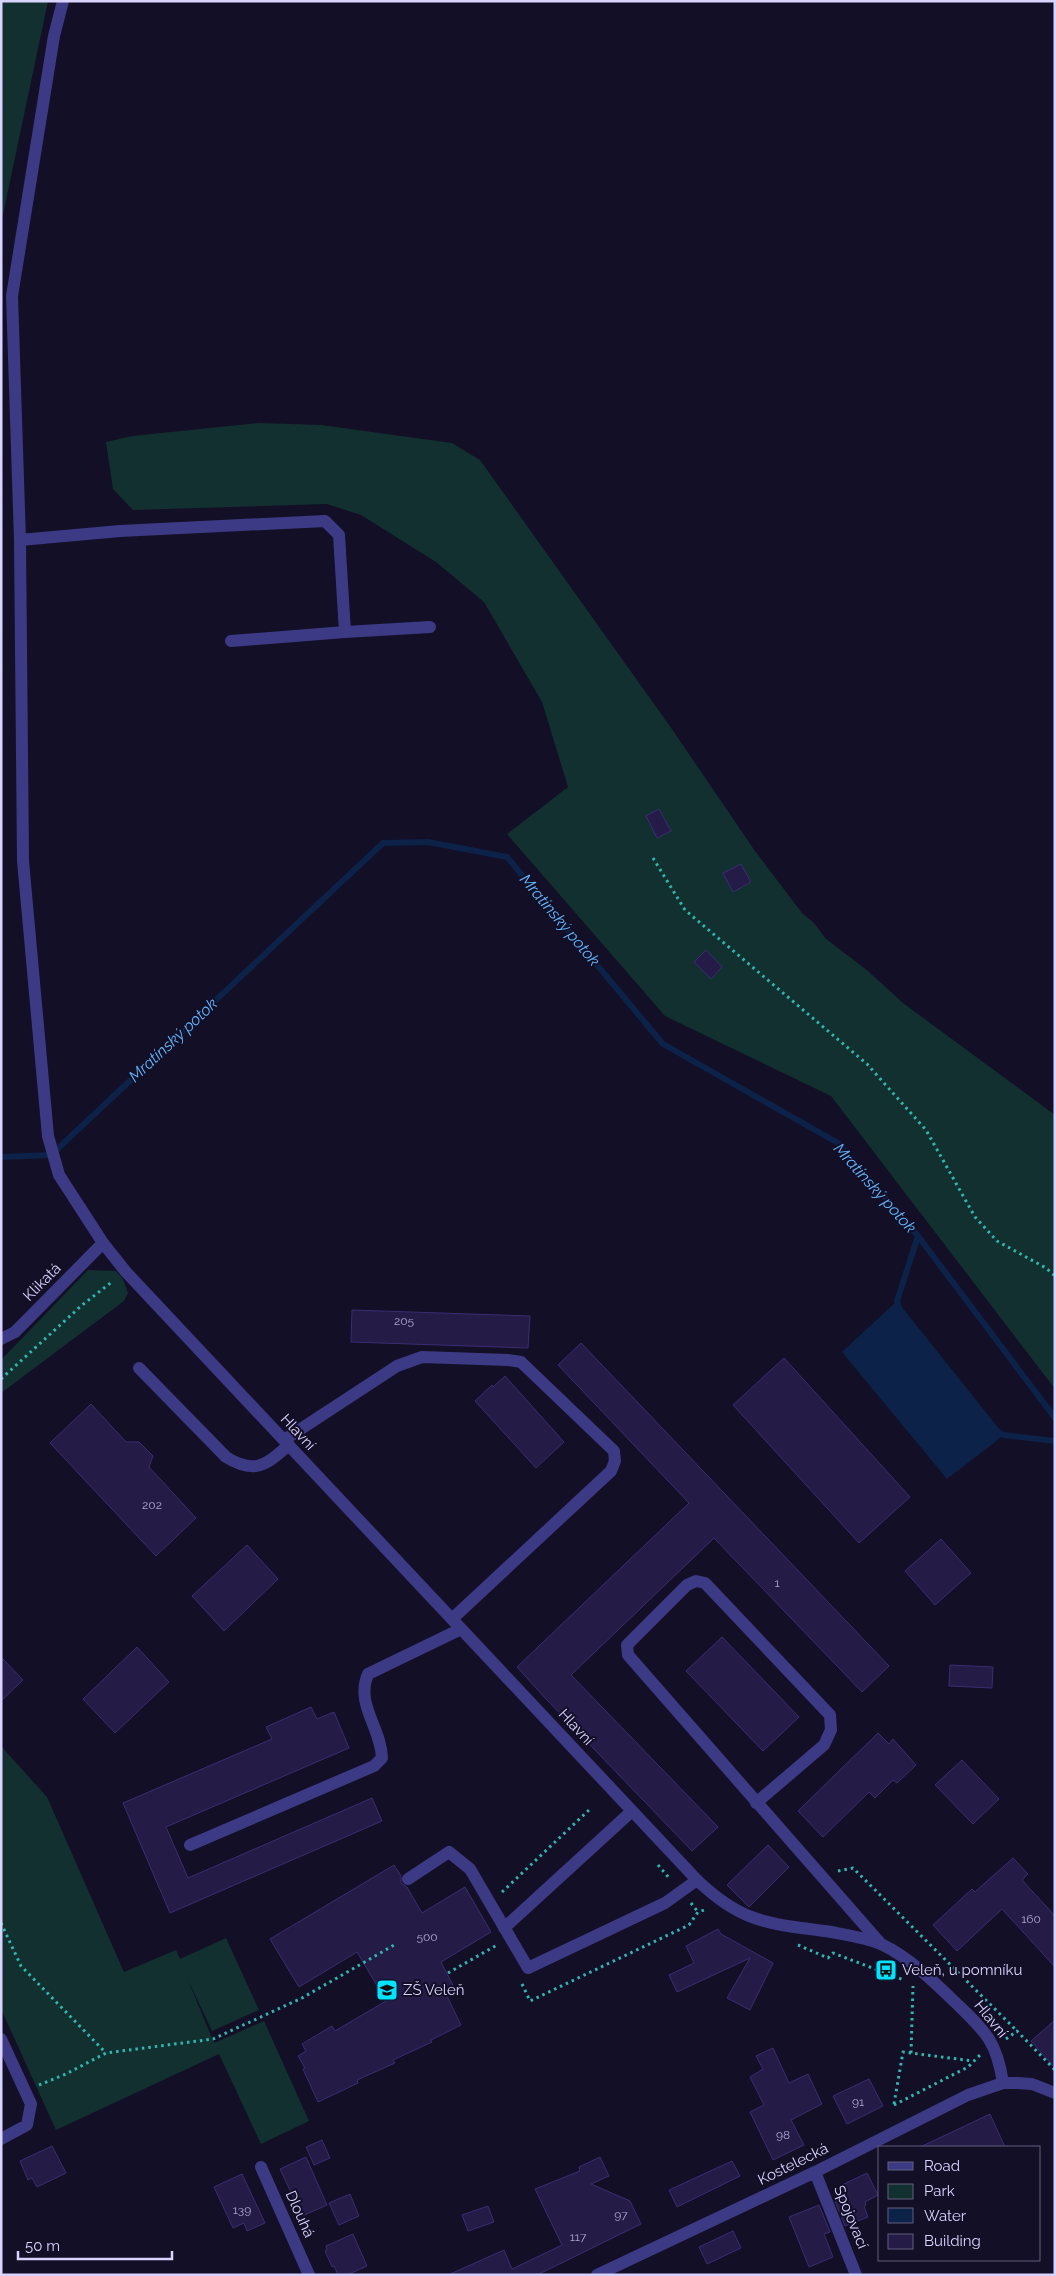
<svg xmlns="http://www.w3.org/2000/svg" width="1056" height="2276" font-family="Raleway,sans-serif">
  <rect width="100%" height="100%" fill="#130f26"/>
  <path fill="#12302f" d="M 1,1 L 48,1 L 1,224 Z
    M 259,423 L 321,425 L 452,443 L 480,460 L 674,732 L 755,851 L 802,913 L 814,923 L 825,938 L 868,971 L 903,1003 L 1055,1115 L 1055,1389 L 831,1096 L 665,1016 L 507,834 L 568,787 L 542,702 L 484,602 L 436,562 L 361,515 L 327,504 L 133,510 L 113,489 L 106,442 L 132,436 Z
    M 88,1270 L 116,1271 L 123,1279 L 128,1293 L 124,1301 L 1,1393 L 1,1360 Z
    M 1,1746 L 47,1797 L 124,1972 L 176,1950 L 180,1959 L 226,1938 L 259,2010 L 212,2031 L 188,1980 L 214,2043 L 264,2021 L 309,2121 L 261,2144 L 219,2054 L 56,2130 L 1,2009 Z"/>
  <path fill="#0c2248" d="M 897,1301 L 1004,1435 L 947,1479 L 842,1352 Z"/>
  <g fill="none" stroke-linecap="round" stroke-linejoin="round">
    <path stroke="#0c2248" stroke-width="6" d="M 1,1157 L 51,1155 L 383,843 L 428,842 L 507,857 L 663,1044 L 838,1143 L 918,1236 L 1055,1418
      M 899,1308 L 897,1301 L 918,1236
      M 997,1431 L 1004,1435 L 1055,1441"/>
  </g>
  <path fill="#241b47" stroke="#3b2d73" d="M 659,809 L 671,831 L 657,838 L 646,816 Z
    M 741,864 L 751,882 L 733,892 L 723,873 Z
    M 706,950 L 722,967 L 711,979 L 694,962 Z
    M 352,1310 L 530,1316 L 528,1348 L 351,1342 Z
    M 581,1343 L 889,1666 L 862,1692 L 714,1538 L 571,1675 L 718,1827 L 692,1851 L 546,1699 L 517,1667 L 689,1503 L 558,1365 Z
    M 784,1358 L 910,1497 L 859,1543 L 733,1405 Z
    M 505,1376 L 564,1442 L 536,1468 L 475,1401 L 492,1385 L 493,1387 Z
    M 91,1404 L 126,1442 L 139,1442 L 153,1456 L 149,1467 L 196,1518 L 156,1556 L 50,1443 Z
    M 941,1539 L 971,1573 L 935,1605 L 905,1571 Z
    M 247,1545 L 278,1579 L 224,1631 L 192,1596 Z
    M 722,1637 L 799,1717 L 763,1751 L 686,1671 Z
    M 137,1647 L 169,1682 L 115,1733 L 83,1699 Z
    M 1,1657 L 23,1680 L 1,1701 Z
    M 950,1665 L 993,1667 L 992,1688 L 949,1686 Z
    M 311,1707 L 317,1719 L 334,1712 L 349,1748 L 166,1827 L 188,1878 L 372,1798 L 382,1821 L 170,1913 L 123,1803 L 272,1739 L 266,1727 Z
    M 878,1733 L 889,1744 L 893,1739 L 916,1765 L 897,1783 L 893,1780 L 875,1798 L 869,1792 L 823,1837 L 798,1811 Z
    M 962,1760 L 999,1799 L 973,1824 L 935,1785 Z
    M 768,1845 L 789,1867 L 749,1907 L 727,1885 Z
    M 1013,1858 L 1028,1874 L 1022,1880 L 1055,1916 L 1055,1967 L 1002,1909 L 957,1951 L 933,1925 L 972,1889 L 975,1892 Z
    M 394,1865 L 401,1876 L 401,1883 L 407,1887 L 422,1913 L 465,1887 L 491,1932 L 441,1962 L 456,1991 L 447,1996 L 461,2025 L 431,2040 L 432,2042 L 393,2060 L 395,2063 L 357,2080 L 358,2083 L 318,2102 L 303,2069 L 305,2068 L 298,2056 L 306,2051 L 302,2044 L 332,2026 L 335,2031 L 386,2001 L 357,1952 L 299,1987 L 270,1939 Z
    M 718,1929 L 721,1934 L 773,1963 L 750,2010 L 727,1998 L 750,1958 L 677,1992 L 669,1975 L 694,1963 L 686,1946 Z
    M 1055,2020 L 1055,2068 L 1031,2041 Z
    M 773,2048 L 789,2083 L 808,2074 L 822,2104 L 791,2120 L 804,2145 L 773,2160 L 750,2112 L 764,2105 L 750,2077 L 763,2069 L 756,2056 Z
    M 869,2079 L 883,2106 L 847,2124 L 833,2096 Z
    M 990,2114 L 1005,2147 L 920,2147 L 965,2126 Z
    M 322,2140 L 330,2158 L 314,2165 L 306,2147 Z
    M 52,2146 L 66,2173 L 37,2187 L 32,2178 L 28,2180 L 20,2161 Z
    M 306,2157 L 327,2205 L 302,2216 L 280,2169 Z
    M 600,2157 L 609,2176 L 591,2184 L 630,2201 L 641,2224 L 537,2275 L 448,2275 L 504,2250 L 512,2269 L 562,2245 L 535,2189 L 580,2171 L 579,2167 Z
    M 732,2161 L 740,2176 L 677,2207 L 669,2190 Z
    M 867,2173 L 878,2195 L 865,2202 L 866,2205 L 864,2206 L 868,2217 L 845,2226 L 834,2199 L 841,2196 L 838,2187 Z
    M 242,2174 L 265,2223 L 247,2231 L 244,2223 L 233,2228 L 214,2187 Z
    M 350,2194 L 359,2216 L 339,2225 L 329,2203 Z
    M 819,2205 L 830,2232 L 824,2234 L 833,2257 L 809,2267 L 789,2217 Z
    M 488,2206 L 494,2222 L 468,2231 L 462,2215 Z
    M 733,2231 L 741,2248 L 707,2264 L 699,2247 Z
    M 353,2234 L 367,2266 L 347,2275 L 338,2275 L 334,2266 L 332,2267 L 325,2251 L 327,2250 L 326,2246 Z"/>
  <g fill="none" stroke-linecap="round" stroke-linejoin="round">
    <path stroke="#2fb8b0" stroke-width="3" stroke-dasharray="2.5 4" stroke-linecap="butt" d="M 653,858 L 685,910 L 867,1064 L 926,1130 L 975,1217 L 997,1241 L 1046,1268 L 1055,1276
      M 1,1379 L 81,1306 L 113,1281
      M 658,1865 L 670,1879
      M 838,1871 L 853,1868 L 1017,2031
      M 502,1892 L 589,1810
      M 691,1903 L 698,1912
      M 1,1923 L 21,1966 L 106,2053
      M 798,1945 L 828,1958 L 833,1953 L 904,1980
      M 448,1973 L 497,1945
      M 522,1984 L 530,2001 L 689,1925 L 698,1912 L 707,1909
      M 1006,2039 L 1017,2031 L 1055,2070
      M 911,2053 L 913,1986
      M 39,2085 L 66,2074 L 106,2053 L 213,2039 L 302,1998 L 396,1944
      M 894,2104 L 903,2052 L 973,2061
      M 894,2105 L 968,2067 L 980,2055"/>
    <path stroke="#3d3a85" stroke-width="12" d="M 63,1 L 54,36 L 12,296 L 20,540 L 23,861 L 48,1136 L 59,1175 L 103,1243 L 126,1272 L 697,1880 C 744,1925 770,1923 831,1932 C 847,1935 868,1938 883,1945 C 910,1958 935,1983 957,2004 C 986,2032 997,2042 1003,2083
      M 20,540 L 120,531 L 325,521 L 339,535 L 345,632 L 430,627
      M 231,641 L 345,632
      M 1,1339 L 15,1332 L 103,1243
      M 139,1368 L 226,1457 C 255,1475 266,1465 289,1445
      M 284,1440 L 397,1366 L 422,1357 L 508,1360 L 521,1362 L 614,1451 L 615,1461 L 611,1471 L 452,1619
      M 756,1803 L 824,1745 L 831,1730 L 830,1715 L 705,1583 L 696,1581 L 687,1585 L 627,1645 L 628,1655 L 881,1944
      M 190,1845 L 374,1766 L 382,1758 C 381,1727 355,1704 368,1674 L 461,1629
      M 408,1879 L 449,1852 L 470,1869 L 528,1968 L 665,1903 L 697,1880
      M 504,1928 L 632,1811
      M 1,2039 L 31,2104 L 27,2125 L 1,2139
      M 261,2167 L 309,2275
      M 815,2172 L 856,2275
      M 597,2275 L 815,2172 L 968,2095 L 1003,2083 L 1017,2083 L 1032,2084 L 1055,2093"/>
  </g>
  <defs>
    <g id="bus-square" transform="scale(1.125)"><rect x="-9" y="-9" width="18" height="18" rx="4" fill="#00e5ff" stroke="#130f26"/><path d="M-5-6H5V4H4V6H2V4H-2V6H-4V4H-5ZM-3.5-4V0h7V-4ZM-3.5 1.2v1.5H-2V1.2ZM2 1.2v1.5H3.5V1.2Z" fill="#111"/></g>
    <g id="school-square" transform="scale(1.125)"><rect x="-9" y="-9" width="18" height="18" rx="4" fill="#00e5ff" stroke="#130f26"/><path d="M0-5L7-2L0 1L-7-2ZM-4 1L0 2.5L4 1V4Q0 6-4 4Z" fill="#111"/></g>
  </defs>
  <g fill-rule="evenodd">
    <use href="#bus-square" x="886" y="1970"/>
    <use href="#school-square" x="387" y="1990"/>
  </g>
  <g text-anchor="middle" dominant-baseline="central" stroke-width="4" stroke-linejoin="round" paint-order="stroke">
    <g font-size="12" fill="#aca6d1">
      <text x="404" y="1321">205</text>
      <text x="152" y="1505">202</text>
      <text x="777" y="1583">1</text>
      <text x="1031" y="1919">160</text>
      <text x="427" y="1937">500</text>
      <text x="858" y="2102">91</text>
      <text x="783" y="2135">98</text>
      <text x="242" y="2210">139</text>
      <text x="621" y="2215">97</text>
      <text x="578" y="2237">117</text>
    </g>
    <g font-size="15" fill="#d9d4ff" stroke="#130f26">
      <text transform="translate(42 1282) rotate(-45)">Klikatá</text>
      <text transform="translate(298 1432) rotate(47)">Hlavní</text>
      <text transform="translate(576 1727) rotate(47)">Hlavní</text>
      <text transform="translate(991 2019) rotate(51)">Hlavní</text>
      <text transform="translate(793 2164) rotate(-26)">Kostelecká</text>
      <text transform="translate(300 2214) rotate(66)">Dlouhá</text>
      <text transform="translate(851 2217) rotate(68)">Spojovací</text>
    </g>
    <g font-size="15" fill="#d9d4ff" stroke="#130f26" text-anchor="start">
      <text x="902" y="1970">Veleň, u pomníku</text>
      <text x="403" y="1990">ZŠ Veleň</text>
    </g>
    <g font-size="16" font-style="italic" fill="#62b6ff" stroke="#130f26">
      <text transform="translate(560 920) rotate(50)">Mratínský potok</text>
      <text transform="translate(173 1040) rotate(-43)">Mratínský potok</text>
      <text transform="translate(875 1188) rotate(48)">Mratínský potok</text>
    </g>
  </g>
  <rect width="1056" height="2276" fill="none" stroke="#d9d4ff" stroke-width="5"/>
  <rect x="878" y="2146" width="162" height="115" fill="#130f26" stroke="#625e7d"/>
  <rect x="888" y="2162" width="25" height="8" fill="#3d3a85" stroke="#625e7d"/>
  <text x="924" y="2171" font-size="15" fill="#d9d4ff">Road</text>
  <rect x="888" y="2184" width="25" height="15" fill="#12302f" stroke="#625e7d"/>
  <text x="924" y="2196" font-size="15" fill="#d9d4ff">Park</text>
  <rect x="888" y="2208" width="25" height="15" fill="#0c2248" stroke="#625e7d"/>
  <text x="924" y="2221" font-size="15" fill="#d9d4ff">Water</text>
  <rect x="888" y="2234" width="25" height="15" fill="#241b47" stroke="#625e7d"/>
  <text x="924" y="2246" font-size="15" fill="#d9d4ff">Building</text>
  <path d="M18 2251v8h154v-8" fill="none" stroke="#d9d4ff" stroke-width="2.5"/>
  <text x="25" y="2251" font-size="15" fill="#d9d4ff" stroke="#130f26" stroke-width="4" paint-order="stroke">50 m</text>
</svg>
